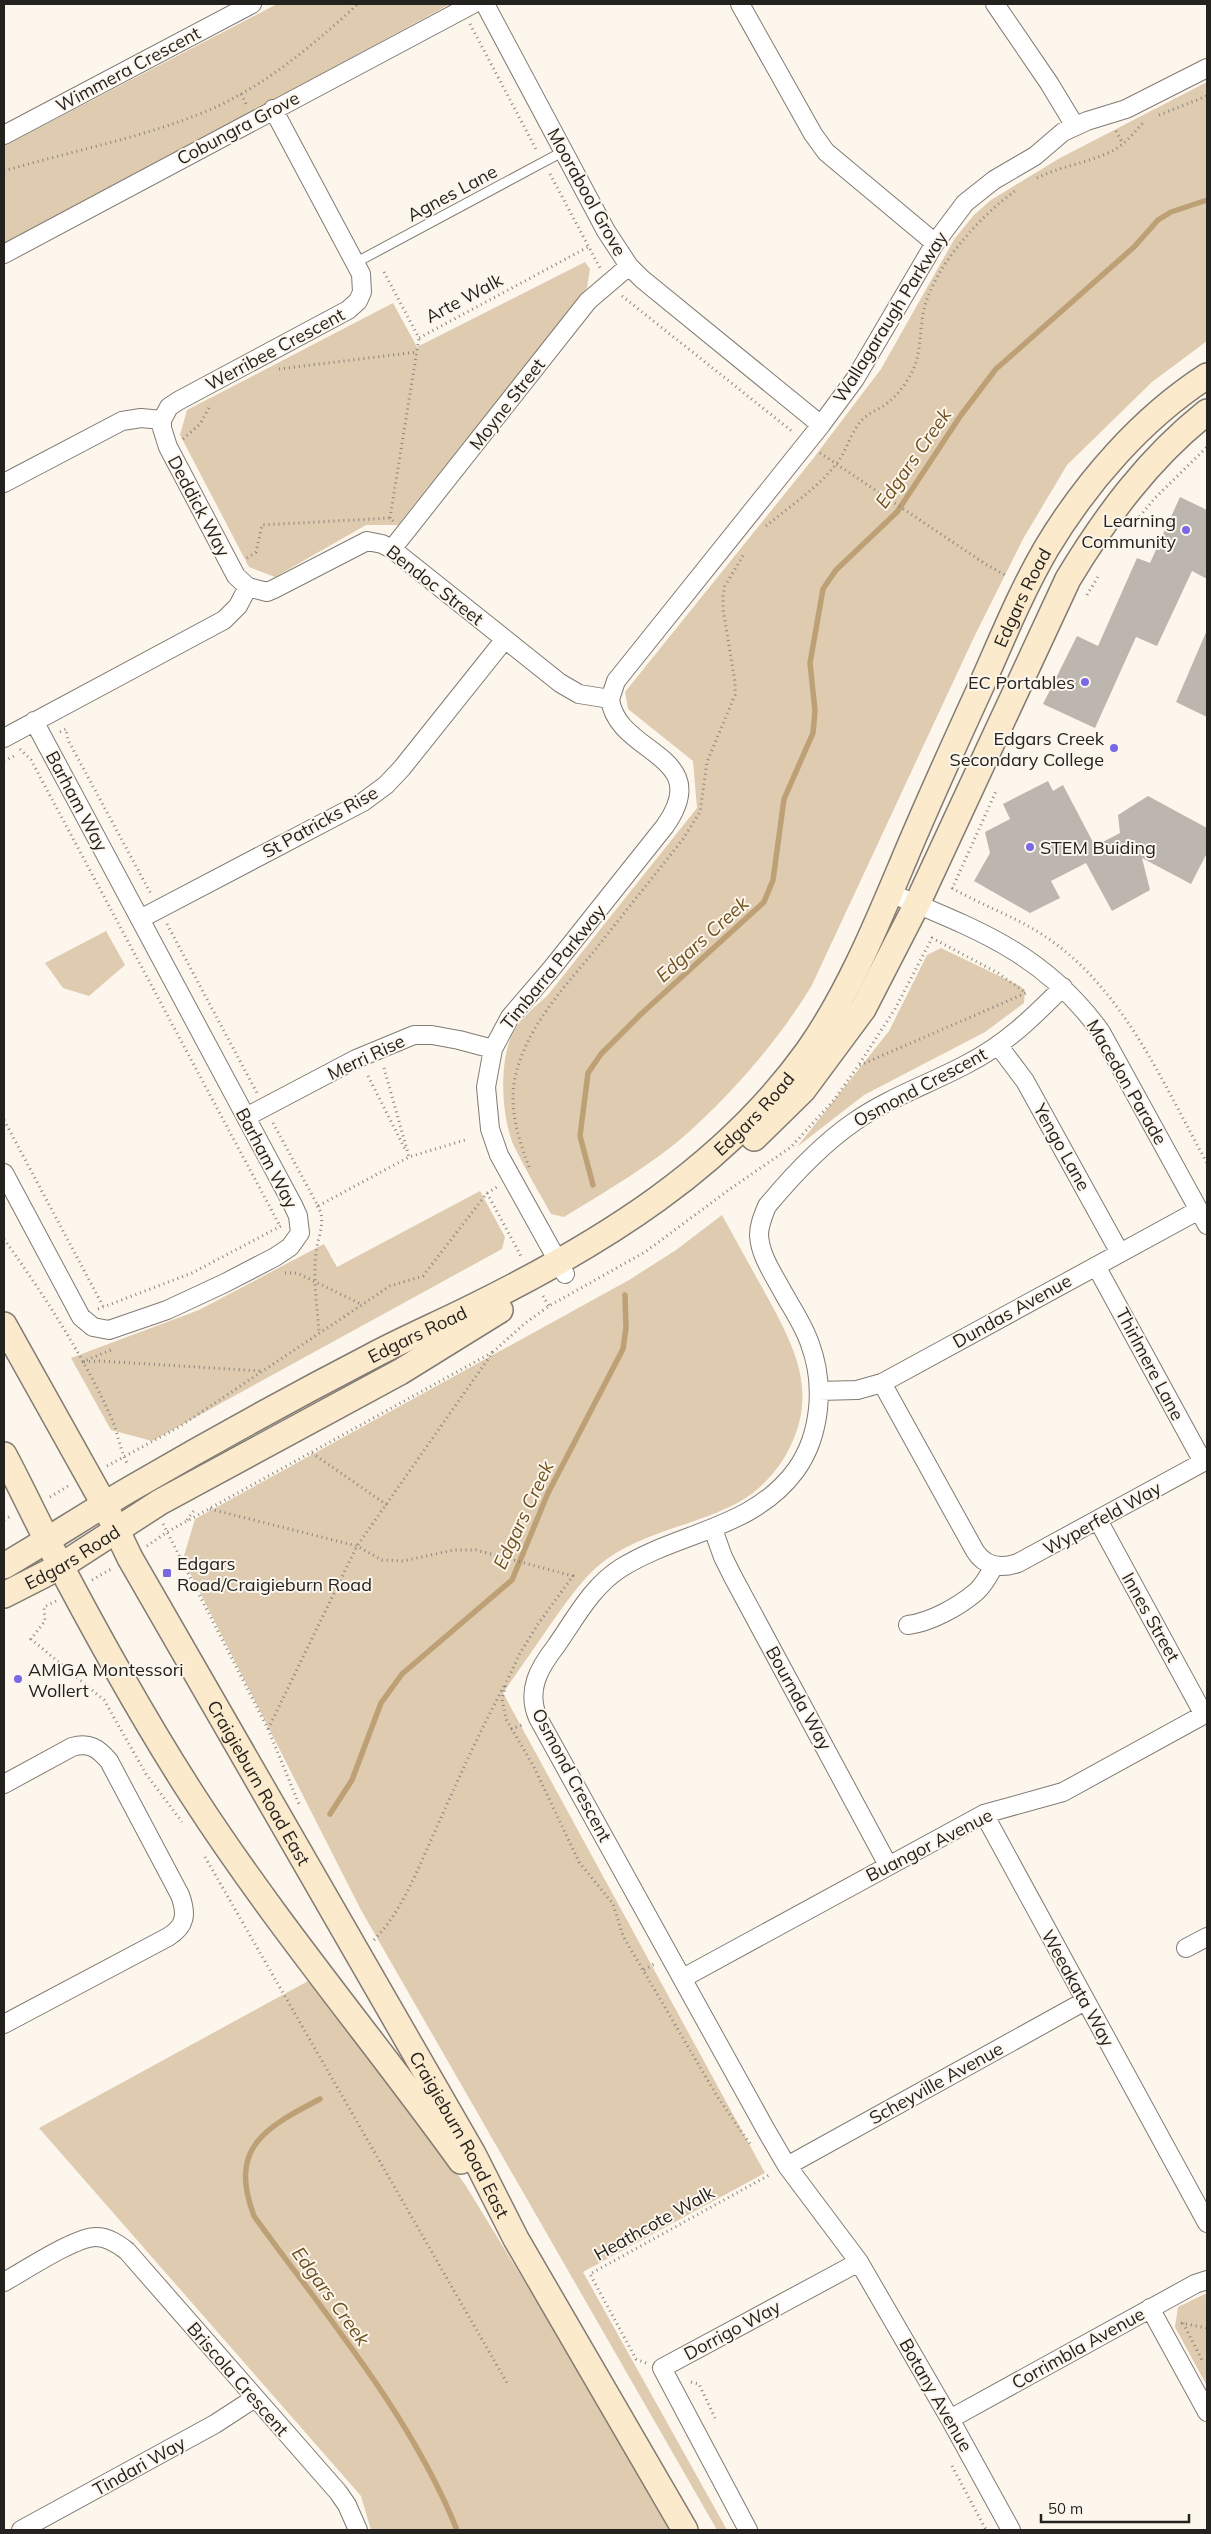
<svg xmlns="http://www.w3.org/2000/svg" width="1211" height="2534" font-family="Mulish,sans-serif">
  <rect width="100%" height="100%" fill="#fcf6ed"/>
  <path fill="#dfcbaf" d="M 277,4 L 450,4 L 4,247 L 4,146 Z
    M 1207,82 L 1207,341 L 1152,382 L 1067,465 L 1023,539 L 975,635 L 812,985 C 781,1037 734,1091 690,1131 C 652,1165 606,1191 564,1217 L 551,1214 C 539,1192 525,1169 514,1146 C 501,1117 498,1057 515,1029 C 523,1016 536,1006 547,996 L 697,808 L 693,761 L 628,709 L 625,692 L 812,460 L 881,369 L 955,238 L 974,215 L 991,200 L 1060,158 Z
    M 585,262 L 590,269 L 587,288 L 398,525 L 366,525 L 275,577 L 249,567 L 180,435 L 187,410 L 393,303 L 417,347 Z
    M 106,931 L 125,965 L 89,996 L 63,988 L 45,963 Z
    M 941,948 L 1018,985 L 1025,990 L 1024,1003 L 985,1032 L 864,1095 L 797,1147 L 889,1031 L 927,955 Z
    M 480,1191 L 505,1237 L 502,1249 L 152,1441 L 111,1430 L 71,1358 L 199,1310 L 324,1244 L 337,1267 Z
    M 722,1215 C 736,1240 750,1266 764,1291 C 793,1344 820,1391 788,1451 C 777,1472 760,1490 739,1502 C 697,1525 646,1531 607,1559 C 582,1577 566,1603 548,1628 C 533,1650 518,1671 503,1693 L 765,2173 L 583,2272 L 727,2530 L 717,2530 L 361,1910 L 183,1559 L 195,1519 L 629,1280 L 676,1250 Z
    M 310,1980 L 428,2132 L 466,2186 L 568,2353 L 669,2530 L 371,2530 L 361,2496 L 39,2128 Z
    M 1205,2294 L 1207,2294 L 1207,2386 L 1175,2327 L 1178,2307 Z"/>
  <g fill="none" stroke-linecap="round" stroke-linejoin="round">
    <path stroke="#bea076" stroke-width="5.5" d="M 593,1185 L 580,1136 L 588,1073 L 601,1054 L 640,1015 L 764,902 L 773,880 L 784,799 L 813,733 L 815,711 L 810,663 L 823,589 L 836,570 L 897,512 L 961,415 L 996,369 L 1134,247 L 1158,220 L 1171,212 L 1207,200
      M 330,1814 L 352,1780 L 381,1703 L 402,1674 L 512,1580 L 548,1493 L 623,1349 L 626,1328 L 625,1295
      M 320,2099 C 265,2128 228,2147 254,2216 C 327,2317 410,2414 457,2530"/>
  </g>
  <path fill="#bcb6ae" d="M 1180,497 L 1207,510 L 1207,579 L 1192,571 L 1157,646 L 1136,637 L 1095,728 L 1043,704 L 1077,636 L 1098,646 L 1137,558 L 1150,563 Z
    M 1207,630 L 1207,717 L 1176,702 Z
    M 1048,781 L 1053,791 L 1063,785 L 1095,846 L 1120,833 L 1118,815 L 1148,796 L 1207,828 L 1207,853 L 1191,884 L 1142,858 L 1150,890 L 1112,911 L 1086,863 L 1051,881 L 1060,898 L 1030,913 L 974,881 L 990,853 L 985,832 L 1010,819 L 1003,804 Z"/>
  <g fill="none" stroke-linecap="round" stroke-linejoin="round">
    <g stroke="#817b73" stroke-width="11">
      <path id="lane" d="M 355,263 L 564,151"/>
    </g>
    <g stroke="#817b73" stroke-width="20">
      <path id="street" d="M 485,4 L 606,231 L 629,266 L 642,279 L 821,425
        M 740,4 L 813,134 L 826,152 L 935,243
        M 995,4 L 1049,83 L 1075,126
        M 4,135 L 252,4
        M 4,254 L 473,4
        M 162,420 L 162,428 L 168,447 L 236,576 L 248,587
        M 4,483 L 122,421 L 141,418 L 162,420 L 169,407 L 178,401 L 348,310 L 358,301 L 362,292 L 361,274 L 273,109
        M 392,549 L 588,301 L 629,266
        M 610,699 L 616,681 L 821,425 L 855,379 L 935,243 L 965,203 L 994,180 L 1035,156 L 1063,132 L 1087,121 L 1126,109 L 1207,68
        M 4,738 L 224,620 L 238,606 L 248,587 L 267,592 L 274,589 L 367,541 L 382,544 L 392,549 L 560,683 L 579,694 L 610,699 C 617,755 716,754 665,826 L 552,968 L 510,1017 L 493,1049 L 486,1087 L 490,1129 L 499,1155 L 565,1274
        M 890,893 C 976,929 1044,953 1101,1032 L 1207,1225
        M 140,919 L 363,802 L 386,785 L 402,768 L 505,639
        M 998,1045 L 1025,1081 L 1120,1253
        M 246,1117 L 356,1059 L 414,1035 L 432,1035 L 459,1040 L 493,1049
        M 4,1173 L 81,1317 L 93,1327 L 109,1330 L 167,1310 L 225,1283 L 275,1257 L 290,1247 L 300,1233 L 298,1216 L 293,1205 L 34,721
        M 1096,1266 L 1203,1462
        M 882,1383 L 975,1551 C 985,1567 1001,1569 1018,1563 L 1207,1460
        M 819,1391 L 857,1390 L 882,1383 L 1199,1210
        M 1098,1520 L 1204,1715
        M 713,1529 L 723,1557 L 733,1577 L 888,1865
        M 908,1625 C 931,1622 958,1607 976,1592 C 984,1585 989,1575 994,1566
        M 4,1784 L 72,1747 C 89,1742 98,1748 109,1761 L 180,1895 C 187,1914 186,1926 168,1937 L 4,2024
        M 984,1814 L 1207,2223
        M 1186,1948 L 1207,1937
        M 683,1978 L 984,1814 L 1063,1792 L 1207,1713
        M 787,2166 L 1085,2001
        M 859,2262 L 950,2419 L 1011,2530
        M 4,2282 C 24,2271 75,2237 96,2237 C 108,2237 118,2244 127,2251 L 338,2492 L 347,2505 L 358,2530
        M 1150,2308 L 1207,2412
        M 950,2419 L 1195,2284 L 1207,2280
        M 21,2530 L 215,2424 L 255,2398
        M 748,2530 L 662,2368 L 859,2262 L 787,2166 L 766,2130 L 538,1718 C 526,1690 539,1668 556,1646 C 575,1619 592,1586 621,1568 C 678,1532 753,1529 796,1470 C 821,1435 825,1384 810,1344 C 804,1326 793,1310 784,1294 C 774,1275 760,1256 759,1235 C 759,1225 763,1216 767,1206 C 792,1176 822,1144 854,1122 C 888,1098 929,1084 965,1065 C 1006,1044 1031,1019 1063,987"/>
    </g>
    <g stroke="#817b73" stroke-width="28">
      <g id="secondary">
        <path d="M 754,1138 L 803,1090 L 863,1009 L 917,904 L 1068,579 C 1106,516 1149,458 1207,412"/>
        <path id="s1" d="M 4,1325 L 104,1504 L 130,1558 L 473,2154 L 516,2239 L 685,2530"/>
        <path d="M 4,1455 C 19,1483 33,1513 48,1542 C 93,1628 140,1714 193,1796 C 275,1923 373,2039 461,2161"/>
        <path id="s2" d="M 4,1566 C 47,1541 89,1513 132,1488 C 211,1442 291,1398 372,1356 C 406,1338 441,1323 475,1306 C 602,1243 724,1168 808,1051 C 848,994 876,926 903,862 C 928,802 955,743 982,684 C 1002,639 1021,592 1046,549 C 1086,482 1142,418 1207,376"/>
        <path id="s3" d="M 4,1595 L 61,1566 L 160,1502 L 400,1372 L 500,1310"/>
      </g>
    </g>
    <path stroke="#89857f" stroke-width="3" stroke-dasharray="1 4" stroke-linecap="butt" d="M 470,24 L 537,151
      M 241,94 L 246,104
      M 1159,115 L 1207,96
      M 1116,131 L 1123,144
      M 4,171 C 71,151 142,138 207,111 C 265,86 312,46 358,4
      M 550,174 L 600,268
      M 1037,178 C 1061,166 1088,163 1112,151 C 1125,145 1134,132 1144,122
      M 384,272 L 419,338 L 588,247
      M 622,296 L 793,432
      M 279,369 L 417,352
      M 183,439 L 200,424 L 210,406
      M 820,453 L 987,565 L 1007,576
      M 390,518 L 419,338
      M 766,526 C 790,506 818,488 837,463 C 847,450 851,432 861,421 C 868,413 878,410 886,404 C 897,396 906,384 912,372 C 922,353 919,330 924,309 C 934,267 980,216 1015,191
      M 1130,528 L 1155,498 L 1207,447
      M 247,558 L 256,552 L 262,525 L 390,518 L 393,521
      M 1087,595 L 1099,575
      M 60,732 L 66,729 L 68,740 L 151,894
      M 20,749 L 31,760 L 280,1226
      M 4,761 L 14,756
      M 952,888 C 981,905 1014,916 1043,935 C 1123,987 1162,1082 1207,1163
      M 952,889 L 997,789
      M 167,924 L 257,1093
      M 384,1068 L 409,1157
      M 368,1076 L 405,1149
      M 4,1120 L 103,1306
      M 273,1123 L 318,1206 L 409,1157 L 465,1140
      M 529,1167 C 518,1138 509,1109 515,1078 C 526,1027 563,989 595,950 C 624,913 654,876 683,839 L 700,812 L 707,762 L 735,695 L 735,682 L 723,609 L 723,596 L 725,586 L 744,554
      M 487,1193 L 522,1258
      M 317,1206 C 326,1217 320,1232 317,1246 C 312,1274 317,1304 319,1332
      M 4,1239 C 44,1295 83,1355 112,1419 C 118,1434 120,1450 128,1465
      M 285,1273 L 297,1273 L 361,1304
      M 543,1296 L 549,1306
      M 98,1309 L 192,1273 L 281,1226
      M 82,1362 L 111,1350
      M 84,1362 L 99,1361 L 262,1371
      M 312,1453 L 387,1505
      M 107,1466 L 179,1427 L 390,1286 L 423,1276 L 487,1193 L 497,1187
      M 50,1497 L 68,1486
      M 210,1509 L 357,1546 L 382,1560 L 403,1561 L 454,1550 L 476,1550 L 573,1576 L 538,1624 L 519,1655 L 507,1681 L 502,1699 L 506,1719 L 534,1767 L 579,1862 L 613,1904 L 623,1936 L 717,2096 L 750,2144
      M 4,1520 L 11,1516
      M 187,1520 L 195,1509
      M 163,1524 L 268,1729 L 299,1804
      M 147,1546 L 167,1532 L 493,1352
      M 92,1580 L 113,1568
      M 56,1601 L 44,1607 L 45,1621 L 31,1639 L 104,1700 L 146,1774 L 182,1822
      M 268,1729 L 357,1546 L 493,1352 L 524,1324 L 549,1306 L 645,1252 L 730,1189 L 791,1147 L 834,1100 L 858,1066 L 1026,993 L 998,973 L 932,938 L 895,1009 L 858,1066
      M 511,1729 L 522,1725
      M 205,1857 L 507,2383
      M 374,1940 C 403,1910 418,1868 435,1831 C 457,1782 479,1733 504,1686
      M 644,1970 L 654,1964
      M 1181,2323 L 1207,2328
      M 1183,2323 L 1202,2360
      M 646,2363 L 636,2359 L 590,2274 L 771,2174
      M 691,2382 L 699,2384 L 715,2418
      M 952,2466 L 986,2530"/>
    <use href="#lane" stroke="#fff" stroke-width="9"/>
    <use href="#street" stroke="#fff" stroke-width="18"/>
    <use href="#secondary" stroke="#fceacd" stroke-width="25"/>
  </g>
  <g fill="#7968e3" stroke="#fcf6ed" stroke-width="2">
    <circle cx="1186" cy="530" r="5"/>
    <circle cx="1085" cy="682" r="5"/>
    <circle cx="1114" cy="748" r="5"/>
    <circle cx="1030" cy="847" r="5"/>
    <rect x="162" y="1568" width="10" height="10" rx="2.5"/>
    <circle cx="18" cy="1679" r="5"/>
  </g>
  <g text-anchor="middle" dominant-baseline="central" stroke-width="4" stroke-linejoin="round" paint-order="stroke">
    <g font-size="18" fill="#24221f" stroke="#fcf6ed">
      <text transform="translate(128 69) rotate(-28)">Wimmera Crescent</text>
      <text transform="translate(238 128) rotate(-28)">Cobungra Grove</text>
      <text transform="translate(587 192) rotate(61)">Moorabool Grove</text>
      <text transform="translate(452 193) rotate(-28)">Agnes Lane</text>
      <text transform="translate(464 298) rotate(-28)">Arte Walk</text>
      <text transform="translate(890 317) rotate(-58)">Wallagaraugh Parkway</text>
      <text transform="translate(275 349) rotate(-28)">Werribee Crescent</text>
      <text transform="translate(507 404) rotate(-52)">Moyne Street</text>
      <text transform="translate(199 506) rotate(62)">Deddick Way</text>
      <text transform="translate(435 585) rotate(38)">Bendoc Street</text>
      <text stroke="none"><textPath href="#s2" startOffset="1464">Edgars Road</textPath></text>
      <text transform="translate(77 801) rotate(62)">Barham Way</text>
      <text transform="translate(320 822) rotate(-29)">St Patricks Rise</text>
      <text transform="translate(553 967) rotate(-51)">Timbarra Parkway</text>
      <text transform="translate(366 1057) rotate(-25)">Merri Rise</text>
      <text transform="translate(1127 1082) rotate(60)">Macedon Parade</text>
      <text transform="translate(920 1087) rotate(-28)">Osmond Crescent</text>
      <text stroke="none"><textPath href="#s2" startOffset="879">Edgars Road</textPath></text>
      <text transform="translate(1062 1147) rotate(61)">Yengo Lane</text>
      <text transform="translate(267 1158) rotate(62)">Barham Way</text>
      <text transform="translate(1012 1311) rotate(-29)">Dundas Avenue</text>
      <text stroke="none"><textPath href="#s2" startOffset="474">Edgars Road</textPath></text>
      <text transform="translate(1150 1364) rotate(62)">Thirlmere Lane</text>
      <text transform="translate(1102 1518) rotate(-29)">Wyperfeld Way</text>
      <text stroke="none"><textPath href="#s3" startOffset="78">Edgars Road</textPath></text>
      <text transform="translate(1151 1617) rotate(61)">Innes Street</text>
      <text transform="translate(799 1698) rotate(61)">Bournda Way</text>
      <text transform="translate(572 1775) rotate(62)">Osmond Crescent</text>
      <text stroke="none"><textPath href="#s1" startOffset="524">Craigieburn Road East</textPath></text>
      <text transform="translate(929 1845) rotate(-27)">Buangor Avenue</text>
      <text transform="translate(1078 1988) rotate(61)">Weeakata Way</text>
      <text transform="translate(936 2083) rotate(-29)">Scheyville Avenue</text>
      <text stroke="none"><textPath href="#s1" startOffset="929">Craigieburn Road East</textPath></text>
      <text transform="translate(654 2223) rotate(-29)">Heathcote Walk</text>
      <text transform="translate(732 2330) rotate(-28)">Dorrigo Way</text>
      <text transform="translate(1078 2348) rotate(-29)">Corrimbla Avenue</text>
      <text transform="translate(238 2379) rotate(49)">Briscola Crescent</text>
      <text transform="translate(936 2395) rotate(60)">Botany Avenue</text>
      <text transform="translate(139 2466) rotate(-29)">Tindari Way</text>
    </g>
    <g font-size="18" fill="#24221f" stroke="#fcf6ed" text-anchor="end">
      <text x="1176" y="520">Learning<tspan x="1176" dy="21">Community</tspan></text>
      <text x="1075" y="682">EC Portables</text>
      <text x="1104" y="738">Edgars Creek<tspan x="1104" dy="21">Secondary College</tspan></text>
      <text x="1040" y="847" text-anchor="start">STEM Buiding</text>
      <text x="177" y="1563" text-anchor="start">Edgars<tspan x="177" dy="21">Road/Craigieburn Road</tspan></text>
      <text x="28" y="1669" text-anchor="start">AMIGA Montessori<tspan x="28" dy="21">Wollert</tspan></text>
    </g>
    <g font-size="19" font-style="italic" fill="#70511f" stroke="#fcf6ed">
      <text transform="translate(913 458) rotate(-55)">Edgars Creek</text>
      <text transform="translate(702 939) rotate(-42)">Edgars Creek</text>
      <text transform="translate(523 1515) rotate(-65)">Edgars Creek</text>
      <text transform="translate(331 2296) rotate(54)">Edgars Creek</text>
    </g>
  </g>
  <rect width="1211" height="2534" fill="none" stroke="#24221f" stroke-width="10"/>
  <path d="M1041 2514v8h148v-8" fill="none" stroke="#24221f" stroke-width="2.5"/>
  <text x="1048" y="2514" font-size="15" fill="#24221f" stroke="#fcf6ed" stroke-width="4" paint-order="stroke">50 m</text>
</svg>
